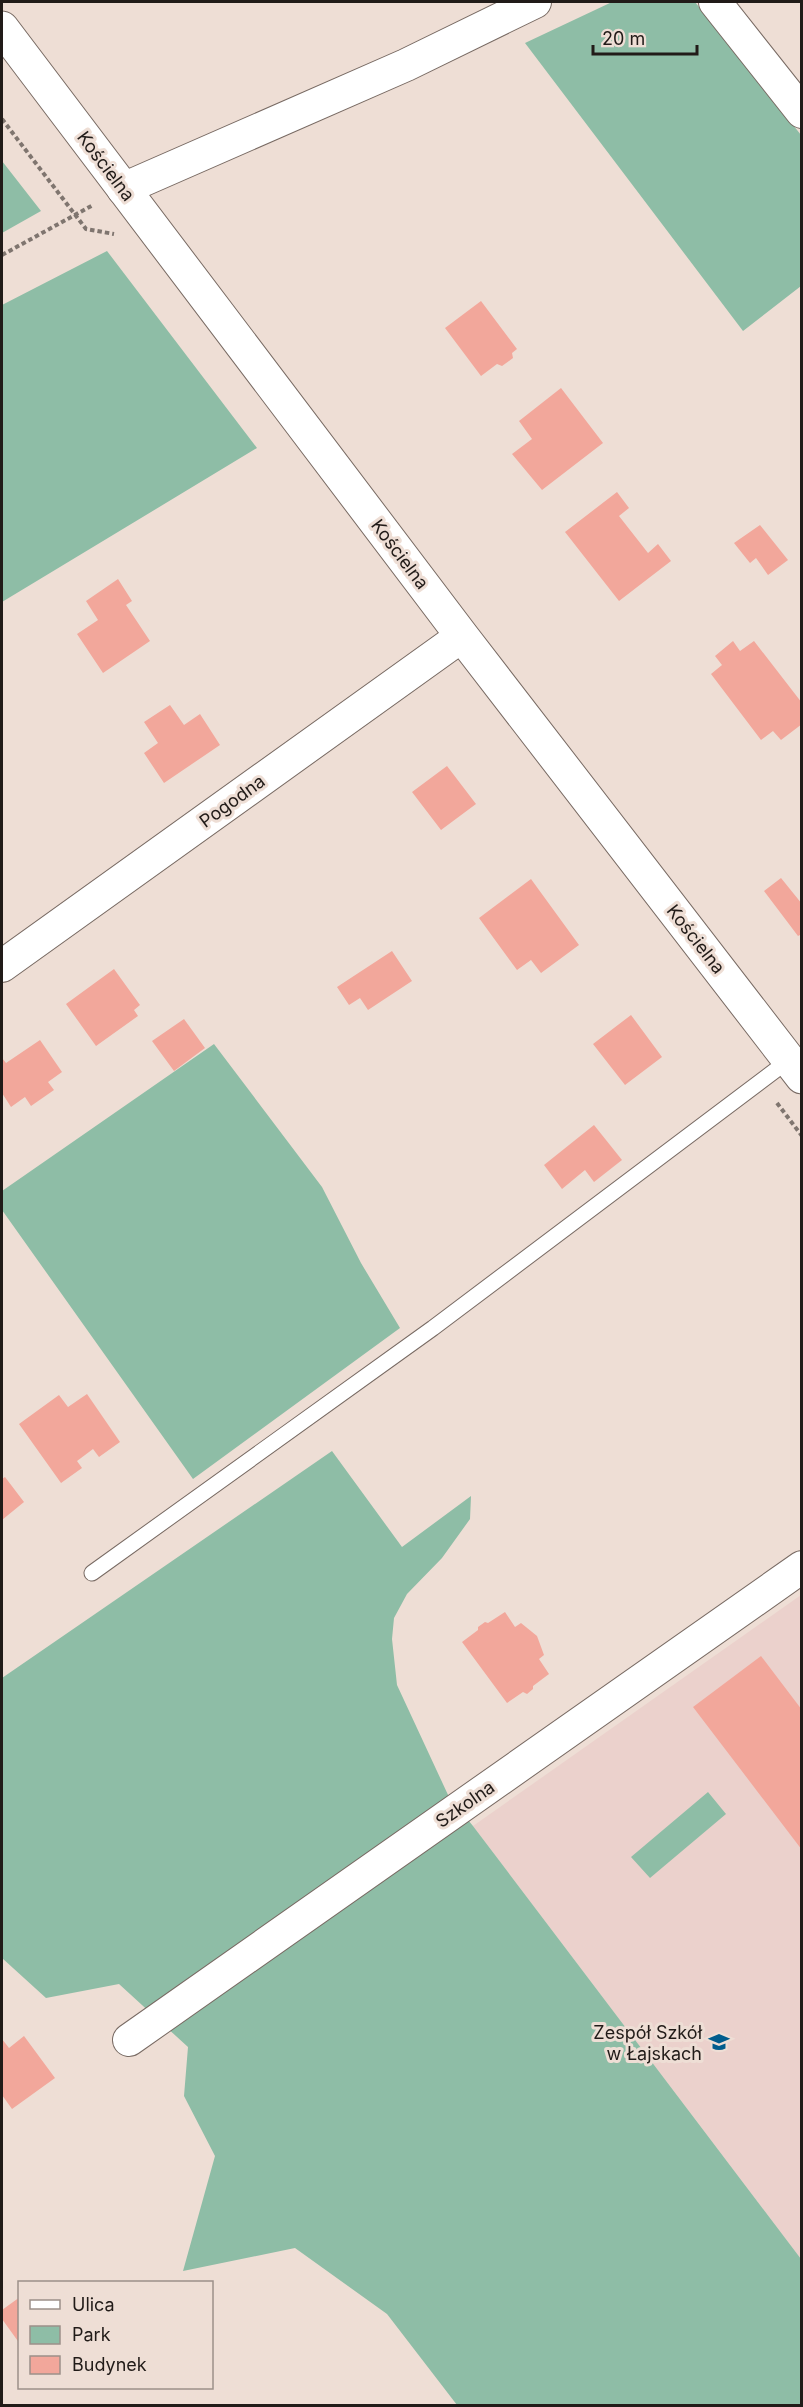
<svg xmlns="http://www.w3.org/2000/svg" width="803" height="2407" font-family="Inter,sans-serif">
  <rect width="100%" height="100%" fill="#eeded5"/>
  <path fill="#ebd1cc" d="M 801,1595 L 801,2259 L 473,1826 Z"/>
  <path fill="#8ebda6" d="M 612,2 L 695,2 L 801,135 L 801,286 L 743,331 L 525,43 Z
    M 2,161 L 41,211 L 2,233 Z
    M 107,251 L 257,448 L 2,602 L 2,305 Z
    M 214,1044 L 322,1187 L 361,1263 L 400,1328 L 193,1479 L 2,1210 L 2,1191 Z
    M 332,1451 L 402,1547 L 471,1496 L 470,1519 L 442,1558 L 407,1594 L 394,1618 L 392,1639 L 397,1685 L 449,1797 L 473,1826 L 801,2259 L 801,2405 L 457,2405 L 387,2314 L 295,2248 L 183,2271 L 215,2156 L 184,2096 L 188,2047 L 119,1984 L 46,1998 L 2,1958 L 2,1678 Z
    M 708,1792 L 726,1814 L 650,1878 L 631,1857 Z"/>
  <path fill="#f2a79b" d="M 481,301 L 517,349 L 512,353 L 513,358 L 502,366 L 497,364 L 481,376 L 445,328 Z
    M 561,388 L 603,443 L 542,490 L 512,454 L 532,439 L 519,421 Z
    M 617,492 L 629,508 L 619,516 L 648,553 L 658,544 L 671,561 L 619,601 L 565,532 Z
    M 760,525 L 788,560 L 768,575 L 756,558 L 750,563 L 734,543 Z
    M 118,579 L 132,601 L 126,605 L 150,641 L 103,673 L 77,634 L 98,620 L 86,601 Z
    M 733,641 L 740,651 L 754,641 L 802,703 L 802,724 L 781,740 L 773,731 L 761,740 L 711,674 L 722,665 L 715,656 Z
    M 170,705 L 184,725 L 200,714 L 220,745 L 164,783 L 144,753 L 158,743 L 144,722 Z
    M 447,766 L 476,804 L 441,830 L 412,792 Z
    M 781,878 L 802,904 L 802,934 L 798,936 L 764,891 Z
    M 531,879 L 579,945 L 541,973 L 531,960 L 517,970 L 479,918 Z
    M 392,951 L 412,981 L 368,1010 L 360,998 L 349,1005 L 337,987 Z
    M 114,969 L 140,1005 L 134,1010 L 138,1016 L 96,1046 L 66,1004 Z
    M 631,1015 L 662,1057 L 625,1085 L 593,1044 Z
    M 184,1019 L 205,1048 L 174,1071 L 152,1041 Z
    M 40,1040 L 62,1072 L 48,1082 L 54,1090 L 31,1106 L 25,1097 L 11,1107 L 2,1093 L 2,1058 L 6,1063 Z
    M 594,1125 L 622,1160 L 594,1182 L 585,1170 L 562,1189 L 544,1165 Z
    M 87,1394 L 120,1442 L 99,1457 L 93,1449 L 77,1461 L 82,1468 L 61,1483 L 19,1424 L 59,1395 L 68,1407 Z
    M 5,1477 L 24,1502 L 2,1520 L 2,1479 Z
    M 505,1612 L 515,1627 L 521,1623 L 537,1636 L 544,1655 L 539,1659 L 549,1674 L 533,1686 L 533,1689 L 527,1694 L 523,1692 L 507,1703 L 462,1642 L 478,1630 L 478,1627 L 485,1622 L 488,1623 Z
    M 761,1656 L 802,1710 L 802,1850 L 693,1707 Z
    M 24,2036 L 55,2078 L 12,2109 L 2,2095 L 2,2039 L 9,2048 Z
    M 20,2297 L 20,2344 L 2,2319 L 2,2310 Z"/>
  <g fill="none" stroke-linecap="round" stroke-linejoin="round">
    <g stroke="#786a63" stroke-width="17">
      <path id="lane" d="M 92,1573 L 433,1328 L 789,1060"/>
    </g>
    <g stroke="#786a63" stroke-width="34">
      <path id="street" d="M 715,2 L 802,112
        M 123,189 L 406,65 L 535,2
        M 2,966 L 462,636
        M 129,2040 L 802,1567"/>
    </g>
    <g stroke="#786a63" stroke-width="35">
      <path id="secondary" d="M 2,28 L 462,636 L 802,1077"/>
    </g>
    <path stroke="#7f756f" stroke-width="4" stroke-dasharray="4.5 3" stroke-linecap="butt" d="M 2,119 L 86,229 L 114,234
      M 2,255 L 93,205
      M 777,1103 L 802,1136"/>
    <use href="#lane" stroke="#fff" stroke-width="15"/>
    <use href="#street" stroke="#fff" stroke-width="32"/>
    <use href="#secondary" stroke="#fff" stroke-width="33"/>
  </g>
  <defs>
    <g id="school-bare" transform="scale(1.62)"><path d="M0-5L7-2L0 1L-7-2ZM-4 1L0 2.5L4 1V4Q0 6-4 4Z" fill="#005c8d" stroke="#eeded5" stroke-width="2.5" paint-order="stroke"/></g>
  </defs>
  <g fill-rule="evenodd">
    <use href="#school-bare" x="719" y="2042"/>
  </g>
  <g text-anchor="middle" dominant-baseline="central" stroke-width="6" stroke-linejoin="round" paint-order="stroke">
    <g font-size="18" fill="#211b18" stroke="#eeded5">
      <text transform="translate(106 166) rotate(53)">Kościelna</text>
      <text transform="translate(400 554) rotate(53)">Kościelna</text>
      <text transform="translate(232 801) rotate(-36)">Pogodna</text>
      <text transform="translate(696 939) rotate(52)">Kościelna</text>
      <text transform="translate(465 1804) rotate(-35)">Szkolna</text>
    </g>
    <g font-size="18" fill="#211b18" stroke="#eeded5" text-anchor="end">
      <text x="702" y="2032">Zespół Szkół<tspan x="702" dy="21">w Łajskach</tspan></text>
    </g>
  </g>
  <rect width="803" height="2407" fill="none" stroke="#211b18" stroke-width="6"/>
  <rect x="18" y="2281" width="195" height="108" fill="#eeded5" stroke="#9c9089" stroke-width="1.5"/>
  <rect x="30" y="2300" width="30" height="9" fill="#ffffff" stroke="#9c9089" stroke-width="1.5"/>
  <text x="72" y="2311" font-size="18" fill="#211b18">Ulica</text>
  <rect x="30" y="2326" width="30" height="18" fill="#8ebda6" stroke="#9c9089" stroke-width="1.5"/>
  <text x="72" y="2341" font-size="18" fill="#211b18">Park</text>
  <rect x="30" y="2356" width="30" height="18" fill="#f2a79b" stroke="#9c9089" stroke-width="1.5"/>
  <text x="72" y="2371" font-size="18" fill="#211b18">Budynek</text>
  <path d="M593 45v9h104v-9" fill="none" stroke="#211b18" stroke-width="3"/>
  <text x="602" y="45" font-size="18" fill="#211b18" stroke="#eeded5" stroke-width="4.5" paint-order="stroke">20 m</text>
</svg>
